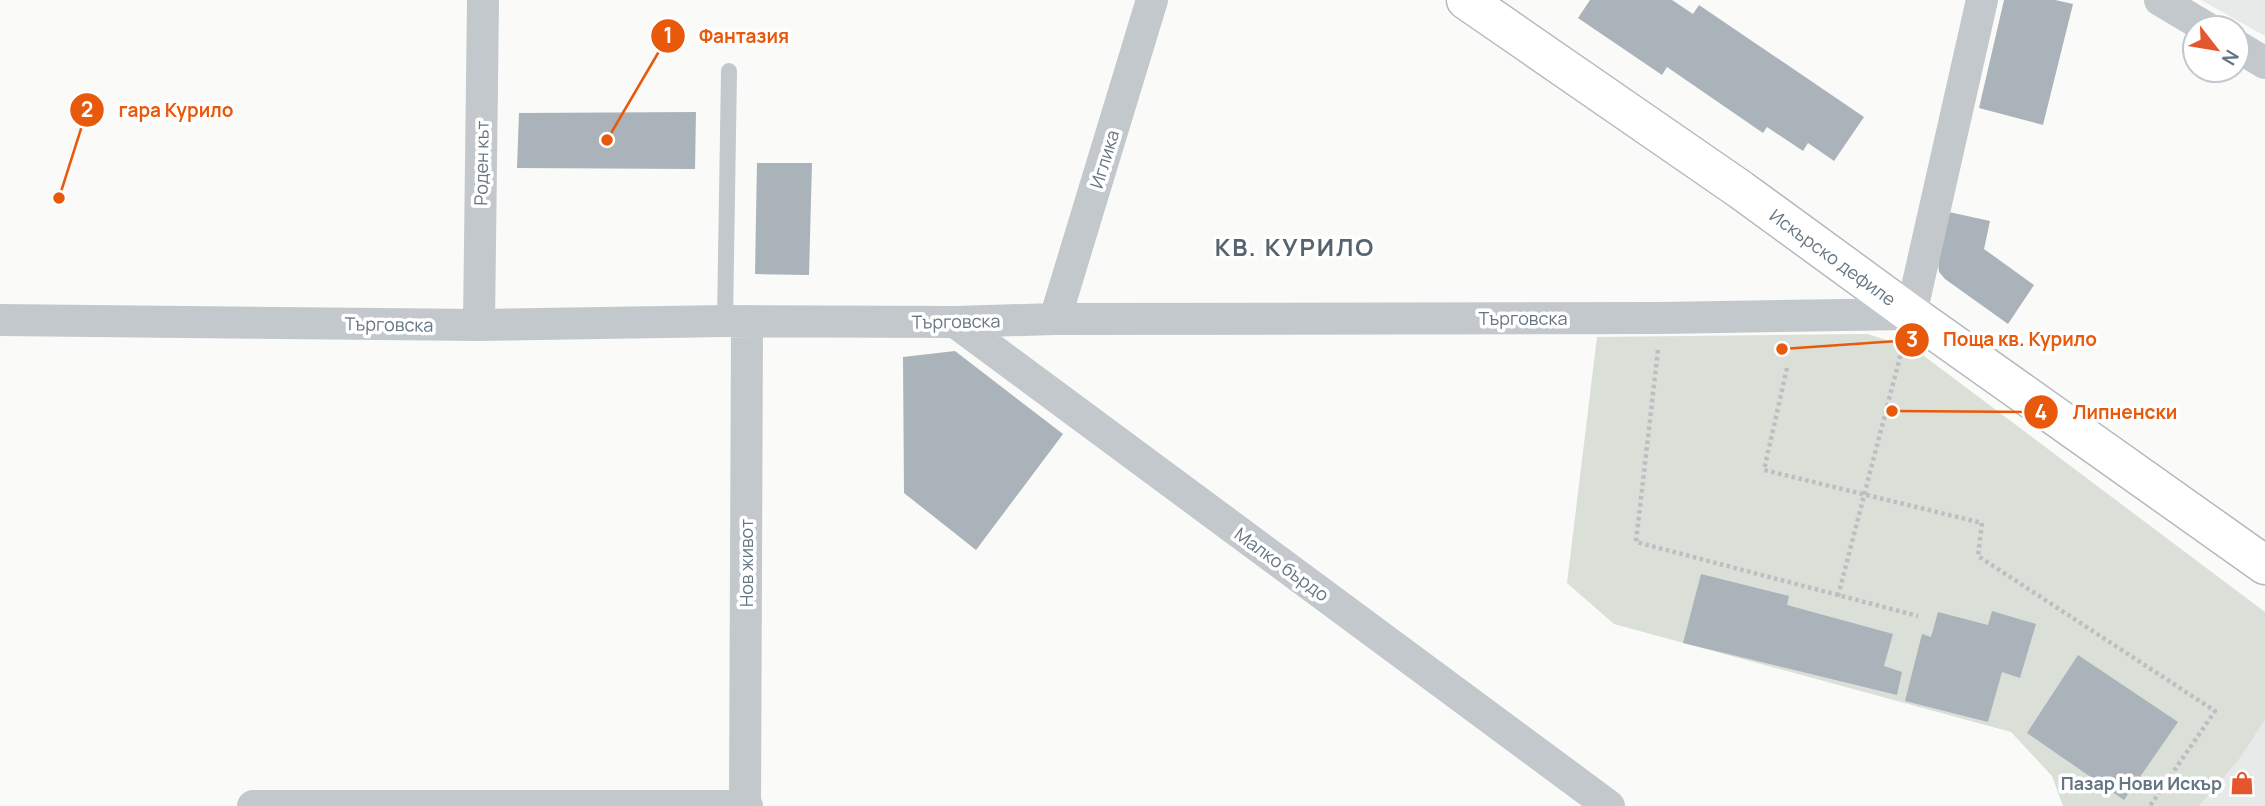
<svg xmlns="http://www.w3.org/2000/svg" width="2265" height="806" font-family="Manrope,sans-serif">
  <rect width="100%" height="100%" fill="#fafaf8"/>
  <path fill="#e8e9e9" d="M 2201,0 L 2265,0 L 2265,36 Z
    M 2265,720 L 2265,806 L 2199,806 L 2238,761 Z"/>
  <path fill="#dadfd7" d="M 1868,334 L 1916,350 L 2265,612 L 2265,720 L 2238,761 L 2199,806 L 2063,806 L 2052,776 L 2011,732 L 1614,624 L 1567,583 L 1597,337 Z"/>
  <path fill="#aab3b9" d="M 1590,0 L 1672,0 L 1693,14 L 1699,5 L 1864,117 L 1834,161 L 1808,143 L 1803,151 L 1767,127 L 1763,133 L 1667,67 L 1662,75 L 1578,18 Z
    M 2004,0 L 2055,0 L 2073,4 L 2043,125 L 1979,108 Z
    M 696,112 L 695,169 L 517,168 L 519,113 Z
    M 757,163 L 812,163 L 809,275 L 755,274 Z
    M 1949,212 L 1990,221 L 1984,249 L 2034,285 L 2008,324 L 1945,279 L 1939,272 L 1938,261 Z
    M 955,351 L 1063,434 L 976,550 L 904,493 L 903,357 Z
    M 1701,574 L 1789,596 L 1787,605 L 1893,634 L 1884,666 L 1902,672 L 1897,695 L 1683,643 Z
    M 1992,611 L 2036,624 L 2020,678 L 2002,672 L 1988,722 L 1905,701 L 1922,634 L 1931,637 L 1938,612 L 1988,625 Z
    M 2078,655 L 2178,722 L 2124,800 L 2027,733 Z"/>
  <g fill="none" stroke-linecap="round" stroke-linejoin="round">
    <g stroke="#b3babf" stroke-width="41">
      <path id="secondary" d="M 1466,0 L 1741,190 L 1911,314 L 2265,565"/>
    </g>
    <path stroke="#bbbfc2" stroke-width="4.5" stroke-dasharray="3.5 3.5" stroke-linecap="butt" d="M 1658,350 L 1636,542 L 1918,616
      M 1787,368 L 1764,470 L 1982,523 L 1978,556 L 2215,711 L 2150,806
      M 1838,596 L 1902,349"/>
    <path stroke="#c3c8cc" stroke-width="16" d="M 725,321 L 729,71"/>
    <path stroke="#c3c8cc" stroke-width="32" d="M 2160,0 L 2207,28
      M 2237,46 L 2265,63
      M 1055,319 L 1152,0
      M 0,320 L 479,325 L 725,321 L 955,322 L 1055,319 L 1659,318 L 1911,314 L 1982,0
      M 955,322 L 1609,806
      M 479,325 L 483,0
      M 253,806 L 747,806
      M 745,806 L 747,321"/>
    <use href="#secondary" stroke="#fff" stroke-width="38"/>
  </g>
  <defs>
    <g id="shop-bare" transform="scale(1.89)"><path d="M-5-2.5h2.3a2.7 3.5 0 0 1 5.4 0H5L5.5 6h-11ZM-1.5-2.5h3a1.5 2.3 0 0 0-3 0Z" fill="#e4572e" stroke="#fff" stroke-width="2.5" paint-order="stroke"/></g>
  </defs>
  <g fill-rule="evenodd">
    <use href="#shop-bare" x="2242" y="783"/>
  </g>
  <g text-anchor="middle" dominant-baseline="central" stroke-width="7" stroke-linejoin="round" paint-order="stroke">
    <g font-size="18" fill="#657683" stroke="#fff">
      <text transform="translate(1104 159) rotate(-73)">Иглика</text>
      <text transform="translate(481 163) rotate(-89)">Роден кът</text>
      <text transform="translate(1833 257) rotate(36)">Искърско дефиле</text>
      <text x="1523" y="318">Търговска</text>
      <text transform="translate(956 321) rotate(-1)">Търговска</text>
      <text transform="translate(389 324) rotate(1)">Търговска</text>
      <text transform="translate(746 563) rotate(-90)">Нов живот</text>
      <text transform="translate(1282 564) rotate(36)">Малко бърдо</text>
    </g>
    <g font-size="18" font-weight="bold" fill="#657683" stroke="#fff" text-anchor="end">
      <text x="2222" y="783">Пазар Нови Искър</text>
    </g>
    <g font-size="24" font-weight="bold" letter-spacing="2" fill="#57646e" stroke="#fff">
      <text x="1295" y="246">КВ. КУРИЛО</text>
    </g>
  </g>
  <path fill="none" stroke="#e8590c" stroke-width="2.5" d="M607 140L668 36M59 198L87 110M1782 349L1912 340M1892 411L2041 412"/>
  <g fill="#e8590c" stroke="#fff" stroke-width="2.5">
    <circle cx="607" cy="140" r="7"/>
    <circle cx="59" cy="198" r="7"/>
    <circle cx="1782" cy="349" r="7"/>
    <circle cx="1892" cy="411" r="7"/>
    <circle cx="668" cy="36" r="18"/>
    <circle cx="87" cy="110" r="18"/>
    <circle cx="1912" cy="340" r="18"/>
    <circle cx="2041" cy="412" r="18"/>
  </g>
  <g font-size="21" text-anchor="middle" font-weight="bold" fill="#fff">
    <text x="668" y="43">1</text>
    <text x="87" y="117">2</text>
    <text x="1912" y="347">3</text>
    <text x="2041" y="420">4</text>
  </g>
  <g font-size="19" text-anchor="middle" font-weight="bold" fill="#e8590c" stroke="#fff" stroke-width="7" stroke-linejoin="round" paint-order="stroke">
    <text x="744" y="43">Фантазия</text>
    <text x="176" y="117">гара Курило</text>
    <text x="2020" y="346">Поща кв. Курило</text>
    <text x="2125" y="419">Липненски</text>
  </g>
  <g transform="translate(2216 49) rotate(121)"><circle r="33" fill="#ffffff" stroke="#c1c8cd" stroke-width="2"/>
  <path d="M0-5L12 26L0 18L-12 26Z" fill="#e4572e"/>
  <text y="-10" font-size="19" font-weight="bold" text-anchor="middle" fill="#657683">N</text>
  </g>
</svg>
